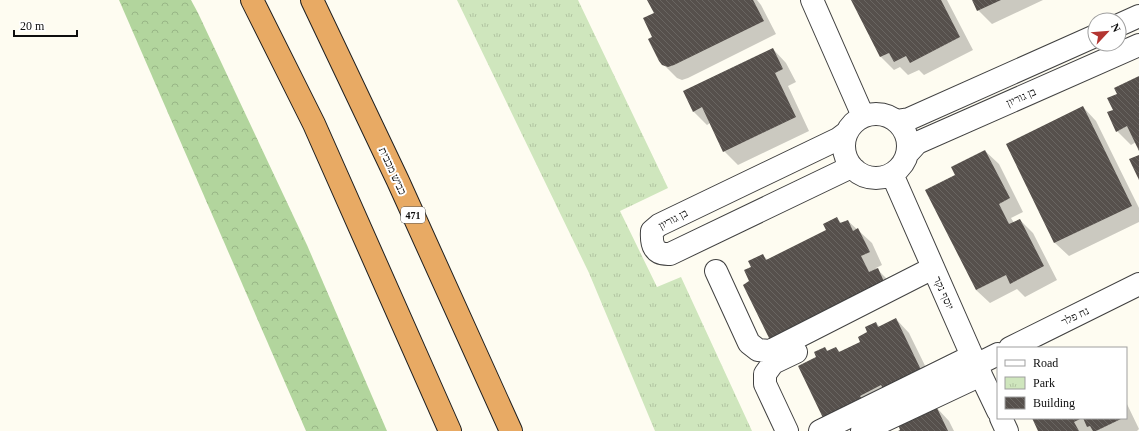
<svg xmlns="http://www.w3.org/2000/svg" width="1139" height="431" font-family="'Times New Roman',Heebo,serif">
  <defs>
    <pattern id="forest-crowns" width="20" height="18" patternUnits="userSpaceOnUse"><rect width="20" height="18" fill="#b2d59d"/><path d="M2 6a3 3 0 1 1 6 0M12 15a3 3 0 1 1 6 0" fill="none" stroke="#98b686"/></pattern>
    <pattern id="park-tufts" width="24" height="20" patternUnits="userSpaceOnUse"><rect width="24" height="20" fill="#cfe6bd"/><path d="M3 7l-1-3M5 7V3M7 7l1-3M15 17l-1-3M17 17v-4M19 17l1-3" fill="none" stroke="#b1c4a1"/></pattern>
    <pattern id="building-back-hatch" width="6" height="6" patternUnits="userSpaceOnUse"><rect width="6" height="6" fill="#56504c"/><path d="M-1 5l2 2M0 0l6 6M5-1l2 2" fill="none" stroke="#696561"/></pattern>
  </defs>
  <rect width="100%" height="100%" fill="#fefcf1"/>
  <path fill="url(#forest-crowns)" d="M 119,0 L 191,0 L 198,13 L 307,245 L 387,431 L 306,431 Z"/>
  <path fill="url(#park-tufts)" d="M 457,0 L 578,0 L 668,188 L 620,211 L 657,287 L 681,277 L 752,431 L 655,431 L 589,273 Z"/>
  <path fill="#0003" d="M 648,0 L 757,0 L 761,5 L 776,34 L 688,78 L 682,80 L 677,78 L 660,61 L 654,38 L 655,14 Z
    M 852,0 L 947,0 L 973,50 L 924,75 L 919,70 L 908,75 L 900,67 L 894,70 L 881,57 Z
    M 973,0 L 1043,0 L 992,24 L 978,10 Z
    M 773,49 L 786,63 L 796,82 L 788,86 L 809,131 L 738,165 L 724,151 L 710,123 L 707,125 L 693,111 Z
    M 1139,77 L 1139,149 L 1136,142 L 1131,145 L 1117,131 L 1114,110 L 1119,94 Z
    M 1083,107 L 1096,121 L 1139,208 L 1139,222 L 1069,256 L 1055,243 L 1007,144 Z
    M 985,151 L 999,164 L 1023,212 L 1011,218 L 1014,223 L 1020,220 L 1033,233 L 1057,280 L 1025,297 L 1017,289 L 990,303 L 976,290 L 957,176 Z
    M 837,218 L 842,224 L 848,221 L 872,243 L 882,265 L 876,268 L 891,283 L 750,282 L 752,268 L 762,255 L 768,260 L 827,231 Z
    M 896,319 L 909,333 L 935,386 L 825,419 L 818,357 L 825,348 L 829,352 L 836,348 L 840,352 L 861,342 L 876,323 L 880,327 Z
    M 1126,402 L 1139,429 L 1137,431 L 1039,431 L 1033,418 L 1126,418 Z
    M 936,407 L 949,421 L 954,431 L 900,431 Z"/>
  <path fill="url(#building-back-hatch)" d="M 647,0 L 753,0 L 764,21 L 674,65 L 668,67 L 662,65 L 659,61 L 648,39 L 652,37 L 643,18 L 654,13 Z
    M 851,0 L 941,0 L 960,37 L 910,63 L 906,56 L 894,62 L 889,53 L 880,57 Z
    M 972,0 L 1001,0 L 977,11 Z
    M 773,48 L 783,69 L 775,73 L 796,117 L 723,152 L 702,107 L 693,112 L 683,91 Z
    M 1139,76 L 1139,151 L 1127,126 L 1116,132 L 1107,112 L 1113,110 L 1107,98 L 1117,94 L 1114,88 Z
    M 1083,106 L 1132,206 L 1054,243 L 1006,144 Z
    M 985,150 L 1010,198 L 999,204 L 1009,224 L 1020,219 L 1044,266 L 1010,284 L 1006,275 L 976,290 L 925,190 L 955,175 L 951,167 Z
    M 1139,155 L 1139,180 L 1129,159 Z
    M 837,217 L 840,223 L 848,220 L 853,231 L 858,228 L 870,252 L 861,256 L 869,272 L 878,268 L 885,284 L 770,340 L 743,285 L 749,281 L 744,270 L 751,267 L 748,261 L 763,254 L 766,260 L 826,230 L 823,224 Z
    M 896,318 L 922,372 L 884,390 L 881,385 L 860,396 L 863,401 L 824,420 L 798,366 L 816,357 L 814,352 L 825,347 L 827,351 L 836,347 L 839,352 L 860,342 L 858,337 L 867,332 L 865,327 L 876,322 L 878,327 Z
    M 936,406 L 948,431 L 898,431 L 900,430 L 898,424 Z
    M 1032,418 L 1082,418 L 1074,422 L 1079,431 L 1038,431 Z
    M 1083,418 L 1123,418 L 1096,431 L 1093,431 L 1090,426 L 1087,427 Z"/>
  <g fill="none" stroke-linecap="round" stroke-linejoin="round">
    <g stroke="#414141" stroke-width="24">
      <path id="minor" d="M 812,0 L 863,116
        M 1119,25 L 1139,16
        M844 146a32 32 0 1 1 64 0a32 32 0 1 1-64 0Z
        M 896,121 L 909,119 L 1095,36
        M 846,133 L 838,139 L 659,225 L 652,231 C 651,245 654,255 670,254 L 849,168 L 855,170
        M 907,154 L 917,143 L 1139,45
        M 892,174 L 976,365 L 998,411
        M 716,271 L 749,343 L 758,350 L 770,351 L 933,268
        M 1010,348 L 1139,284
        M 976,365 L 998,354
        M 1001,418 L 1007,431
        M 787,431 L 765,384 L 765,374 L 773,363 L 796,352
        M 820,431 L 972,356
        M 862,431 L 981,375"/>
    </g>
    <g stroke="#1f1f1f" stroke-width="24">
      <path id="highway" d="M 252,0 L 314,124 L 450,431
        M 312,0 L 398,181 L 511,431"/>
    </g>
    <use href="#minor" stroke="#fff" stroke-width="22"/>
    <use href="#highway" stroke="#e8aa64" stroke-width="22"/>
  </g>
  <g text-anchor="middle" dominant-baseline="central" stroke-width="4" stroke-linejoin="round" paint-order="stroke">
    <rect fill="#fff" stroke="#565656" stroke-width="1" x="401" y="207" width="24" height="16" rx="3"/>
    <g font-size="10" font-weight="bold" fill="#0e0e0e">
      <text x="413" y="215">471</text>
    </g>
    <g font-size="11" fill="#0e0e0e" stroke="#fff">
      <text transform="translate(1021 97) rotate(-24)">בן גוריון</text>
      <text transform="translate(393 171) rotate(65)">כביש מכבית</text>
      <text transform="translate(673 219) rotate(-28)">בן גוריון</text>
      <text transform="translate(944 293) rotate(66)">יוסף נקר</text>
      <text transform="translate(1075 316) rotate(-26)">נח פלר</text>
    </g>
  </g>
  <rect x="997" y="347" width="130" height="72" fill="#ffffff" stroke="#9f9f9f"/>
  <rect x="1005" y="360" width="20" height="6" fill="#ffffff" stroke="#9f9f9f"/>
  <text x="1033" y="367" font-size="12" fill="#0e0e0e">Road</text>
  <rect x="1005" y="377" width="20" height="12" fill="url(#park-tufts)" stroke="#9f9f9f"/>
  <text x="1033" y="387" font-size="12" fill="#0e0e0e">Park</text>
  <rect x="1005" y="397" width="20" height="12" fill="url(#building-back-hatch)" stroke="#9f9f9f"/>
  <text x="1033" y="407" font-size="12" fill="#0e0e0e">Building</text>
  <g transform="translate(1107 32) rotate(64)"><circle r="19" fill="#ffffff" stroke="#9f9f9f"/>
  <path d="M0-3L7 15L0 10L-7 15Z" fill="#b33531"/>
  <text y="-6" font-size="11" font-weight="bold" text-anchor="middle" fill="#0e0e0e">N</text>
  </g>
  <path d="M14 30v6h63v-6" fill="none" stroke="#0e0e0e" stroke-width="2"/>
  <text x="20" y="30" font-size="12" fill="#0e0e0e" stroke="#ffffff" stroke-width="3" paint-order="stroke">20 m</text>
</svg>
